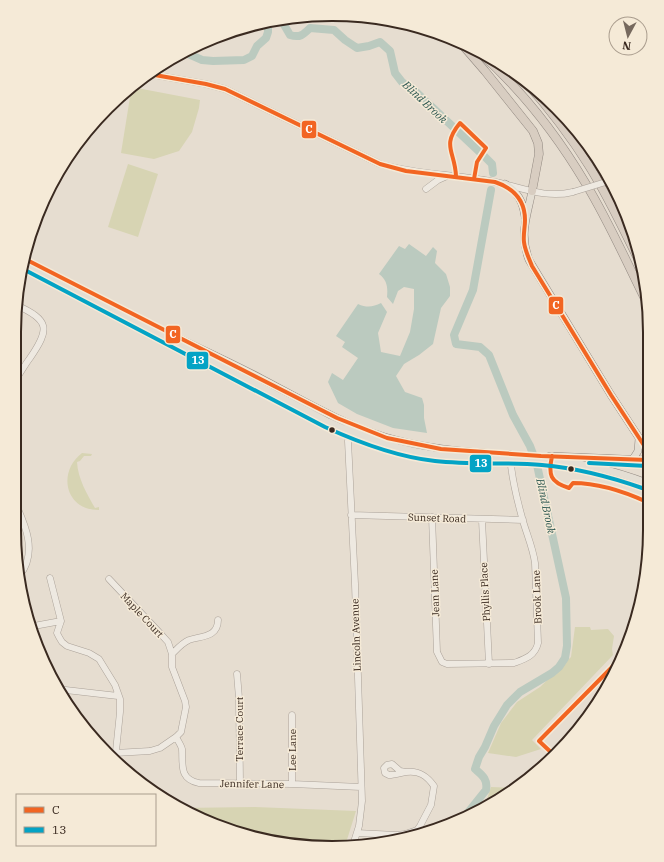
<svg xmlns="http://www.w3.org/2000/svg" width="664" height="862" font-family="'IBM Plex Serif',serif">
  <rect width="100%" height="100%" fill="#e6ddd0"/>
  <path fill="#d7d4b3" d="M 137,88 L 200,100 L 199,108 L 192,132 L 179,151 L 154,159 L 121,153 L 131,91 Z
    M 128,164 L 158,174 L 138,237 L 108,227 Z
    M 82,453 L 92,454 L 91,456 L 84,456 L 80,461 L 77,462 C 78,479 87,494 95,508 L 99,507 L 99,510 C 65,510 57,472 82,453 Z
    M 575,627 L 590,627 L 591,630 L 608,629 L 614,636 L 612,649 L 613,655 L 532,740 L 541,749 L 516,757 L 488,753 L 501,723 L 517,702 L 540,687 L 571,657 Z
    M 491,787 L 517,788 L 508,795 L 479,809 L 487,799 Z
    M 255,807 L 356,811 L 345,846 L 332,848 L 250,837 L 180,808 Z"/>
  <path fill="#bbcabf" d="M 409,244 L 426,256 L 433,247 L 437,251 L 435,263 L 446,274 L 450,287 L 450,296 L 441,308 L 433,344 L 419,355 L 404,364 L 396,376 L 405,392 L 422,398 L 424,405 L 424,418 L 427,433 L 393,428 L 357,414 L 338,403 L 328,382 L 332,373 L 343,380 L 358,358 L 342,347 L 345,342 L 336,336 L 358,304 C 367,308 373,307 381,303 L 387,312 L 378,333 L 381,352 L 400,356 L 410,332 L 414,309 L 414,289 L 404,287 L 398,291 L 393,304 L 387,297 C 388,287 387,280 379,274 L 399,246 L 405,249 Z"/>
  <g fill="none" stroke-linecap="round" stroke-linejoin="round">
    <path stroke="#bbcabf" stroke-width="8" d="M 283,19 L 283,23 L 290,35 C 300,38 303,35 310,28 L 334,30 L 345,40 L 357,48 L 369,46 L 380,42 L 390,51 L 395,73 L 402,82 L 416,92 L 485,157 L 492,164 L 493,173
      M 184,52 L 202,60 L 213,61 L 244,60 L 252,56 L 257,46 L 266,38 L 268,32 L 268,21
      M 466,815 L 486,790 C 488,779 482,775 475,769 L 479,757 L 485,747 L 494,726 L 507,705 L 520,692 L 552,673 L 559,667 L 565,658 L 567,646 L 566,598 L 537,465 L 530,446 L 513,415 L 489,355 L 480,347 L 456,344 L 454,335 L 473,290 L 491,190"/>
    <g stroke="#aba299" stroke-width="7">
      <path id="minor" d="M 149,74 L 206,84 L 225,89 L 380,164 C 418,175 457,174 495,182 C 521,187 545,199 573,192
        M 426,189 L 438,180 L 447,176
        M 14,382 C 20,374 24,366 30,358 C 50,329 50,320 16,305
        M 351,428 L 348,441 L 355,584 L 362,801 L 359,826 L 353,845
        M 14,500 C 25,524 38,552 20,575
        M 351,515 L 523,520
        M 432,517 L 437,652 L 442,662 L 447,664 L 514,663 C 525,659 535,656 538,643 L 535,563 C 533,548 527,535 523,521 C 517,500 511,475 510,454
        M 482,520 L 489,664
        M 50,578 L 61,621 L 57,633 L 59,637 L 62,642 L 67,646 L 89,653 L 99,659 L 115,685 L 120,699 L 120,712 L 115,761
        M 109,579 L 158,631 L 168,642 L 172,654 L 172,667 L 185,701 L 186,707 L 181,732 L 176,737 L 160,748 L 150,751 L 115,753
        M 34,626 L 61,621
        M 172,654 C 177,649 182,643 189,640 C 202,636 218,637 218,620
        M 237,674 L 239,698 L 240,783
        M 57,689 L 118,696
        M 176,737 C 178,741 181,745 182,749 C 183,765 179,779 199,783 L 292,784 L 361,787
        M 292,784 L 292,715
        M 357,833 L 396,835 L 405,834 L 417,830 L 420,826 L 431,805 L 434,786 C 427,776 419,770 406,772 C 400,773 395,775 389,775 L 385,773 L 384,768 L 387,765 L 392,764 L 400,771 L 406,772"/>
    </g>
    <g stroke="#918880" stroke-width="8">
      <path id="major" d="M 505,184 C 518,192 523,202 525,217
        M 532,191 C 527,217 519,234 529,260 L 611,395 L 647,450
        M 24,263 L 328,422 C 362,438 397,450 435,455 C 470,459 506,457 541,459 C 578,462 613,470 647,483
        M 164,331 C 196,347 230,362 262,379 C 302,400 342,424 385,437 C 419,447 453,451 487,453
        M 550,456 L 647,460
        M 633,459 L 638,451 L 639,439"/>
    </g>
    <g stroke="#918880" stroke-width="9">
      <path id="highway" d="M 459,41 L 485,71 L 533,131 L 538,143 L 539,154 L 532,191
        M 479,52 C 522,90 557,135 586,184 C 609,222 627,263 647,303
        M 524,80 C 548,107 570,135 589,166 C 609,198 625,233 642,267"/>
    </g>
    <use href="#minor" stroke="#eee9e1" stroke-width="6"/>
    <use href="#major" stroke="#e4ded3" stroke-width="7"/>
    <use href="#highway" stroke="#d8cdc1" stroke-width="8"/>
    <g stroke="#aba299" stroke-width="7" stroke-linecap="butt">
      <path id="minor-bridge" d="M 573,192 L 609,181"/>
    </g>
    <use href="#minor-bridge" stroke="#eee9e1" stroke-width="6"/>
    <g stroke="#f5ead7" stroke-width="7">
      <path id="bus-1" d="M 149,74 L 206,84 L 225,89 L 380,164 L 406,171 L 495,182 C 513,188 525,200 525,220 C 525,228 523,235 524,242 C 525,251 529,258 532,266 L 611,395 L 647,450
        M 456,176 C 455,151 441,146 460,123 L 486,148 L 477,162 L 474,179
        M 25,259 L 337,418 L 387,438 L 441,449 L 541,456 L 647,460
        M 552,456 C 548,475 550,482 569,488
        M 569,488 L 573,483 C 599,483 623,491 647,502
        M 555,756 L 539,741 L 620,659"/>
    </g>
    <g stroke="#f5ead7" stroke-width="7">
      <path id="bus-2" d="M 23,269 L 325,427 C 360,443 397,457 435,461 C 471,465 506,462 542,465 C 577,468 611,477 645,489
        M 589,463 L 647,466"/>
    </g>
    <use href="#bus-1" stroke="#f26522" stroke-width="4"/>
    <use href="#bus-2" stroke="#03a3c5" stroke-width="4"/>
  </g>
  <g fill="#3a2a20" stroke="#f5ead7" stroke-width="1.5">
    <circle cx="332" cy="430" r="3.5"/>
    <circle cx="571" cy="469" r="3.5"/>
  </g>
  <g text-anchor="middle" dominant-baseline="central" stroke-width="3" stroke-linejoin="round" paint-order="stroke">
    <g font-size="10" fill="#3a2a20" stroke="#f5ead7">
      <text transform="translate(437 518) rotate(2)">Sunset Road</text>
      <text transform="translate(485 592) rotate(-93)">Phyllis Place</text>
      <text transform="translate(435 593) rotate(-92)">Jean Lane</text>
      <text transform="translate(537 597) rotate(-92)">Brook Lane</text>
      <text transform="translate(142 615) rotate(47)">Maple Court</text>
      <text transform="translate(356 635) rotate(-92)">Lincoln Avenue</text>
      <text transform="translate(239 729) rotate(-90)">Terrace Court</text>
      <text transform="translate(292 750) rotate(-90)">Lee Lane</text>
      <text transform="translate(252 784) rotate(1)">Jennifer Lane</text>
    </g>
    <g font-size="11" font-style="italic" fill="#305a53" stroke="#f5ead7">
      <text transform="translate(425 102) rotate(43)">Blind Brook</text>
      <text transform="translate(546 506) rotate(78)">Blind Brook</text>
    </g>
  </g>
  <path d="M0 0H664V862H0ZM332 21H332A311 311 0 0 1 643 332V530A311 311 0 0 1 332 841H332A311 311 0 0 1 21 530V332A311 311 0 0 1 332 21Z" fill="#f5ead7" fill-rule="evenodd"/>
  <path fill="none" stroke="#3a2a20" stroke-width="2" d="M332 21H332A311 311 0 0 1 643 332V530A311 311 0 0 1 332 841H332A311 311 0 0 1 21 530V332A311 311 0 0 1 332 21Z"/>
  <g stroke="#f5ead7" stroke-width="1.5">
    <rect x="301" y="120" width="16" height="19" rx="4" fill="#f26522"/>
    <rect x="548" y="296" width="16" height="19" rx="4" fill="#f26522"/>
    <rect x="165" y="325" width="16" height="19" rx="4" fill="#f26522"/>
    <rect x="186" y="351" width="23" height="19" rx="4" fill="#03a3c5"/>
    <rect x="469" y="454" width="23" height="19" rx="4" fill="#03a3c5"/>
  </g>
  <g font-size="11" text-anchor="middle" font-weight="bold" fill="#fff">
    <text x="309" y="133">C</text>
    <text x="556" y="309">C</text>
    <text x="173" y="338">C</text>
    <text x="198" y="364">13</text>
    <text x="481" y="467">13</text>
  </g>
  <rect x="16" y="794" width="140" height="52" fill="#f5ead7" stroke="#aa9d8e"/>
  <rect x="24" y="807" width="20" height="6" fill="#f26522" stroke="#aa9d8e"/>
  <text x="52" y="814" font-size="12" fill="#3a2a20">C</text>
  <rect x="24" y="827" width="20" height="6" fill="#03a3c5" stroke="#aa9d8e"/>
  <text x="52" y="834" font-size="12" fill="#3a2a20">13</text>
  <g transform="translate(628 36) rotate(187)"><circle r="19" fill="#f5ead7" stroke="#aa9d8e"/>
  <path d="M0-3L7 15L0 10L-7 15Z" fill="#76695e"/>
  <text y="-6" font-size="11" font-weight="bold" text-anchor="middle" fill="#3a2a20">N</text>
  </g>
</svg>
